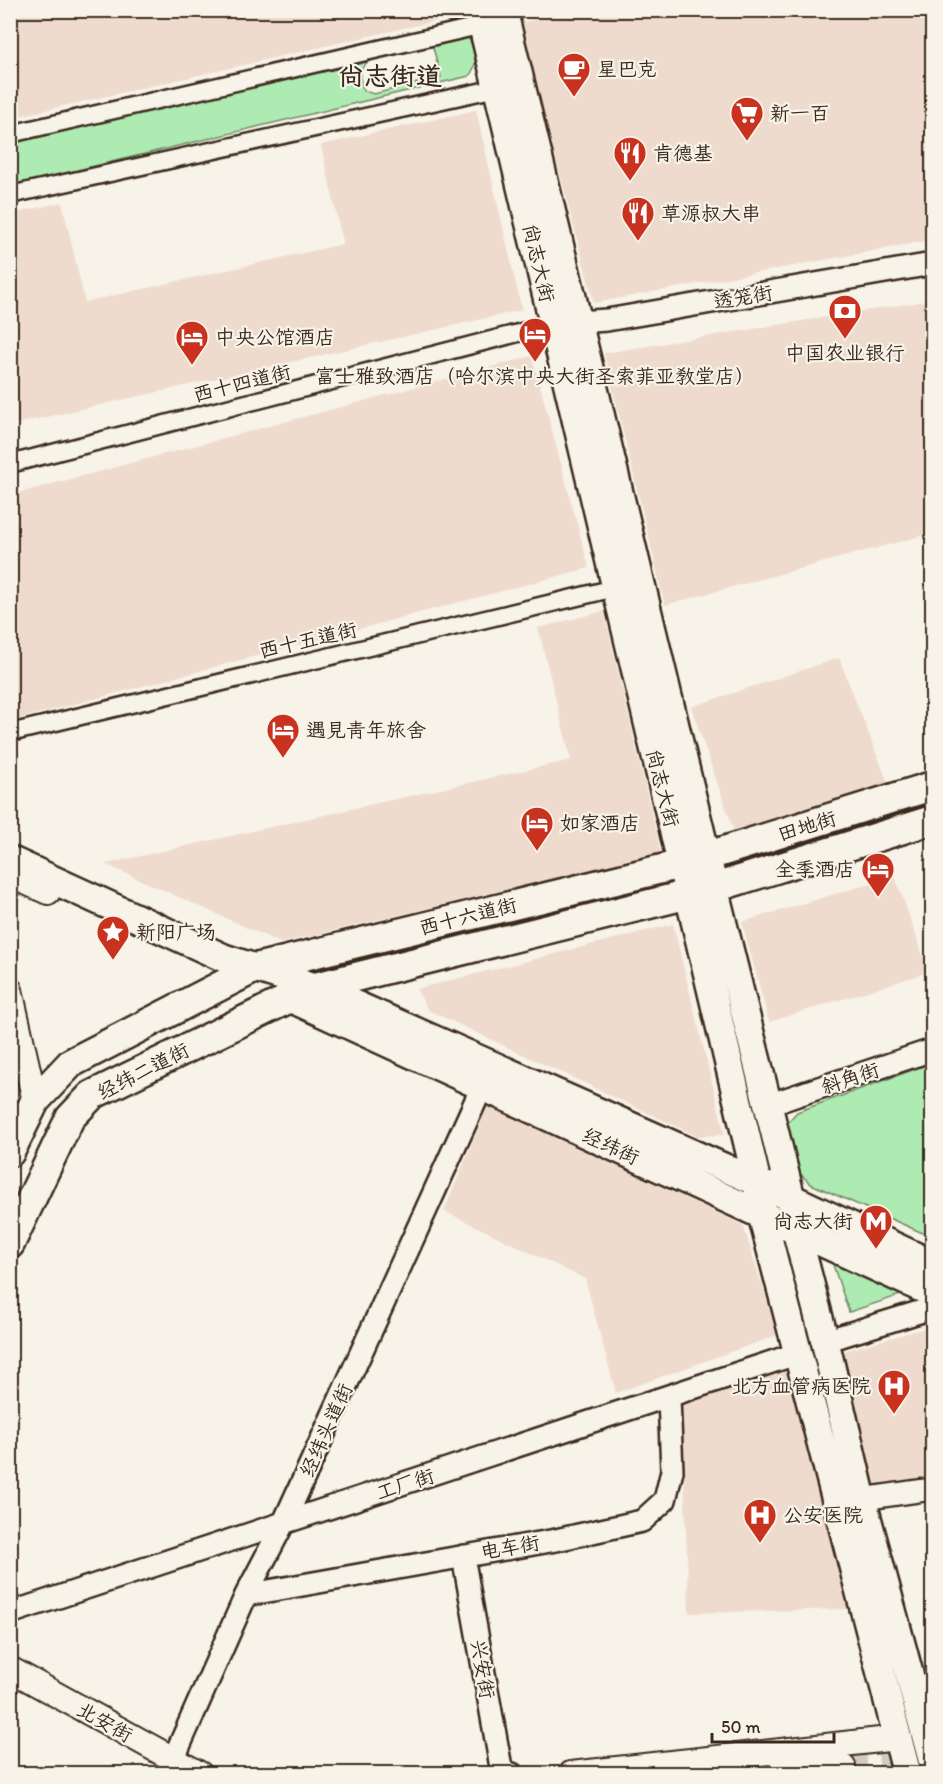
<svg xmlns="http://www.w3.org/2000/svg" width="943" height="1784" font-family="Itim,'LXGW WenKai TC',sans-serif">
  <rect width="100%" height="100%" fill="#f7f3e8"/>
  <filter id="ink" filterUnits="userSpaceOnUse"><feTurbulence type="fractalNoise" baseFrequency=".0167" numOctaves="2"/><feDisplacementMap in="SourceGraphic" scale="12" xChannelSelector="R" yChannelSelector="G"/><feConvolveMatrix kernelMatrix="1 2 1 2 8 2 1 2 1" color-interpolation-filters="sRGB"/></filter>
  <g filter="url(#ink)">
    <path fill="#efdbce" d="M 22,10 L 442,10 L 444,19 L 11,118 L 11,13 Z
      M 573,10 L 923,11 L 932,42 L 932,240 L 594,303 L 520,23 Z
      M 476,110 L 522,310 L 11,425 L 11,214 L 62,202 L 85,302 L 343,244 L 321,145 Z
      M 932,300 L 932,533 L 665,605 L 604,353 Z
      M 532,356 L 589,568 L 11,721 L 11,495 Z
      M 604,611 L 661,853 L 281,943 L 105,864 L 571,760 L 538,628 Z
      M 839,658 L 888,783 L 735,834 L 691,707 Z
      M 895,876 L 929,972 L 769,1022 L 742,922 Z
      M 673,924 L 725,1135 L 697,1136 L 428,1010 L 416,989 Z
      M 488,1105 L 743,1225 L 778,1335 L 616,1393 L 585,1279 L 444,1211 Z
      M 932,1326 L 932,1478 L 872,1487 L 841,1352 Z
      M 784,1368 L 821,1478 L 849,1609 L 689,1613 L 682,1418 L 678,1405 Z"/>
    <path fill="#adebb2" stroke="#748a68" stroke-width="1.5" d="M 464,34 C 476,45 480,63 469,76 L 11,186 L 10,139 L 428,45 L 371,59 C 358,69 358,77 364,91 L 374,94 L 441,77 L 431,40 Z
      M 932,1063 L 932,1237 L 811,1184 L 793,1167 L 786,1146 L 787,1123 L 797,1112 Z
      M 831,1259 L 907,1293 L 849,1312 Z"/>
    <g fill="none" stroke-linecap="round" stroke-linejoin="round">
      <path stroke="#d1cbc0" stroke-width="24" stroke-dasharray="24 12" stroke-linecap="butt" d="M 843,1766 L 932,1760"/>
      <g stroke="#3b2a1e" stroke-width="21">
        <path id="minor" d="M 10,134 L 483,25
          M 10,195 L 497,88
          M 10,464 L 553,324
          M 10,733 L 615,588"/>
      </g>
      <g stroke="#3b2a1e" stroke-width="26">
        <path id="tertiary" d="M 563,323 L 607,320 L 932,264
          M 768,1105 L 932,1050
          M 825,1341 L 932,1308
          M 862,1499 L 932,1489
          M 463,1556 L 502,1773 L 512,1774
          M 246,1595 L 556,1540 L 642,1521 L 665,1500 L 672,1471 L 669,1398
          M 10,1613 L 799,1353
          M 171,1774 L 173,1760 L 246,1595 L 283,1524 L 482,1087"/>
      </g>
      <g stroke="#3b2a1e" stroke-width="28">
        <path id="secondary" d="M 10,877 L 12,876 L 48,892
          M 10,990 L 35,1101
          M 10,1669 L 200,1774
          M 571,1774 L 898,1738
          M 778,1774 L 843,1766"/>
      </g>
      <g stroke="#3b2a1e" stroke-width="32">
        <path id="primary" d="M 479,10 L 757,1182 L 762,1215 L 907,1774
          M 503,10 L 714,888 L 791,1198 L 796,1230 L 825,1341 L 862,1499 L 932,1759
          M 10,860 L 224,958 L 315,987 L 757,1182 L 932,1264
          M 290,998 L 932,1293"/>
      </g>
      <g stroke="#3b2a1e" stroke-width="33">
        <path id="trunk" d="M 10,1152 L 35,1101 L 71,1063 L 255,968 L 682,864 L 932,786
          M 10,1244 L 70,1118 L 92,1095 L 290,998 L 315,987 L 714,888 L 932,820"/>
      </g>
      <use href="#minor" stroke="#f7f3e8" stroke-width="16"/>
      <use href="#tertiary" stroke="#f7f3e8" stroke-width="21"/>
      <use href="#secondary" stroke="#f7f3e8" stroke-width="24"/>
      <use href="#primary" stroke="#f7f3e8" stroke-width="27"/>
      <use href="#trunk" stroke="#f7f3e8" stroke-width="28"/>
    </g>
  </g>
  <defs>
    <g id="cafe-pin" transform="scale(1.725)"><path d="M0 17L-7.5 6A9.5 9.5 0 1 1 7.5 6Z" fill="#c8321e" stroke="#f7f3e8"/><path d="M-5.5-4.5H6V0H3Q3 3.5 0 3.5H-2.5Q-5.5 3.5-5.5 0ZM3-3.2v2h1.7v-2ZM-6 4.5H4V6H-6Z" fill="#fff"/></g>
    <g id="supermarket-pin" transform="scale(1.725)"><path d="M0 17L-7.5 6A9.5 9.5 0 1 1 7.5 6Z" fill="#c8321e" stroke="#f7f3e8"/><path d="M-6-5.5h2.5l.6 2H6L4.5 2H-2.5L-4.4-4H-6ZM-1.5 3.2a1.3 1.3 0 1 0 .1 0ZM3 3.2a1.3 1.3 0 1 0 .1 0Z" fill="#fff"/></g>
    <g id="restaurant-pin" transform="scale(1.725)"><path d="M0 17L-7.5 6A9.5 9.5 0 1 1 7.5 6Z" fill="#c8321e" stroke="#f7f3e8"/><path d="M-5-6h1v4h1v-4h1v4h1v-4h1v5L-1.5 .5V6h-2V.5L-5-1ZM5-6V6H3V1.5H1.5Q1.5-4 5-6Z" fill="#fff"/></g>
    <g id="bank-pin" transform="scale(1.725)"><path d="M0 17L-7.5 6A9.5 9.5 0 1 1 7.5 6Z" fill="#c8321e" stroke="#f7f3e8"/><path d="M-6-4H6V4H-6ZM0-2.3a2.3 2.3 0 1 0 0 4.6a2.3 2.3 0 1 0 0-4.6Z" fill="#fff"/></g>
    <g id="hotel-pin" transform="scale(1.725)"><path d="M0 17L-7.5 6A9.5 9.5 0 1 1 7.5 6Z" fill="#c8321e" stroke="#f7f3e8"/><path d="M-6-4.5h1.5V1H6V5H4.5V3h-9V5H-6ZM-4 0a1.8 1.8 0 1 1 3.6 0ZM.5 0V-2.5h3Q6-2.5 6 0Z" fill="#fff"/></g>
    <g id="sight-pin" transform="scale(1.725)"><path d="M0 17L-7.5 6A9.5 9.5 0 1 1 7.5 6Z" fill="#c8321e" stroke="#f7f3e8"/><path d="M0-6L1.8-2.2L6-1.7L2.9 1.2L3.7 5.4L0 3.3L-3.7 5.4L-2.9 1.2L-6-1.7L-1.8-2.2Z" fill="#fff"/></g>
    <g id="metro-pin" transform="scale(1.725)"><path d="M0 17L-7.5 6A9.5 9.5 0 1 1 7.5 6Z" fill="#c8321e" stroke="#f7f3e8"/><path d="M-5.5 5V-5H-3L0 0L3-5H5.5V5H3V-.5L0 4L-3-.5V5Z" fill="#fff"/></g>
    <g id="hospital-pin" transform="scale(1.725)"><path d="M0 17L-7.5 6A9.5 9.5 0 1 1 7.5 6Z" fill="#c8321e" stroke="#f7f3e8"/><path d="M-5-5h3v3.5h4V-5h3V5h-3V1.5h-4V5h-3Z" fill="#fff"/></g>
  </defs>
  <g fill-rule="evenodd">
    <use href="#cafe-pin" x="574" y="69"/>
    <use href="#supermarket-pin" x="747" y="113"/>
    <use href="#restaurant-pin" x="630" y="153"/>
    <use href="#restaurant-pin" x="638" y="213"/>
    <use href="#bank-pin" x="845" y="311"/>
    <use href="#hotel-pin" x="535" y="334"/>
    <use href="#hotel-pin" x="192" y="337"/>
    <use href="#hotel-pin" x="283" y="730"/>
    <use href="#hotel-pin" x="537" y="823"/>
    <use href="#hotel-pin" x="878" y="869"/>
    <use href="#sight-pin" x="113" y="932"/>
    <use href="#metro-pin" x="876" y="1221"/>
    <use href="#hospital-pin" x="894" y="1386"/>
    <use href="#hospital-pin" x="760" y="1515"/>
  </g>
  <g text-anchor="middle" dominant-baseline="central" stroke-width="4.5" stroke-linejoin="round" paint-order="stroke">
    <g font-size="20" fill="#3b2a1e" stroke="#f7f3e8" text-anchor="start">
      <text x="597" y="69">星巴克</text>
      <text x="770" y="113">新一百</text>
      <text x="653" y="153">肯德基</text>
      <text x="661" y="213">草源叔大串</text>
      <text x="215" y="337">中央公馆酒店</text>
      <text x="845" y="353" text-anchor="middle">中国农业银行</text>
      <text x="535" y="376" text-anchor="middle">富士雅致酒店（哈尔滨中央大街圣索菲亚教堂店）</text>
      <text x="306" y="730">遇見青年旅舍</text>
      <text x="560" y="823">如家酒店</text>
      <text x="855" y="869" text-anchor="end">全季酒店</text>
      <text x="136" y="932">新阳广场</text>
      <text x="853" y="1221" text-anchor="end">尚志大街</text>
      <text x="871" y="1386" text-anchor="end">北方血管病医院</text>
      <text x="783" y="1515">公安医院</text>
    </g>
    <g font-size="20" fill="#3b2a1e" stroke="#f7f3e8">
      <text transform="translate(539 263) rotate(77)">尚志大街</text>
      <text transform="translate(743 297) rotate(-10)">透笼街</text>
      <text transform="translate(242 383) rotate(-14)">西十四道街</text>
      <text transform="translate(308 640) rotate(-13)">西十五道街</text>
      <text transform="translate(663 788) rotate(76)">尚志大街</text>
      <text transform="translate(807 826) rotate(-17)">田地街</text>
      <text transform="translate(468 916) rotate(-14)">西十六道街</text>
      <text transform="translate(143 1071) rotate(-27)">经纬二道街</text>
      <text transform="translate(850 1078) rotate(-18)">斜角街</text>
      <text transform="translate(611 1146) rotate(25)">经纬街</text>
      <text transform="translate(326 1430) rotate(-66)">经纬头道街</text>
      <text transform="translate(405 1484) rotate(-18)">工厂街</text>
      <text transform="translate(510 1547) rotate(-10)">电车街</text>
      <text transform="translate(483 1669) rotate(80)">兴安街</text>
      <text transform="translate(105 1722) rotate(29)">北安街</text>
    </g>
    <g font-size="26" font-weight="bold" fill="#3b2a1e" stroke="#f7f3e8">
      <text x="390" y="76">尚志街道</text>
    </g>
  </g>
  <rect width="943" height="1784" fill="none" stroke="#f7f3e8" stroke-width="36"/>
  <rect x="18" y="18" width="907" height="1748" fill="none" stroke="#3b2a1e" stroke-width="2" filter="url(#ink)"/>
  <path d="M712 1733v9h122v-9" fill="none" stroke="#3b2a1e" stroke-width="3"/>
  <text x="721" y="1733" font-size="18" fill="#3b2a1e" stroke="#f7f3e8" stroke-width="4.5" paint-order="stroke">50 m</text>
</svg>
